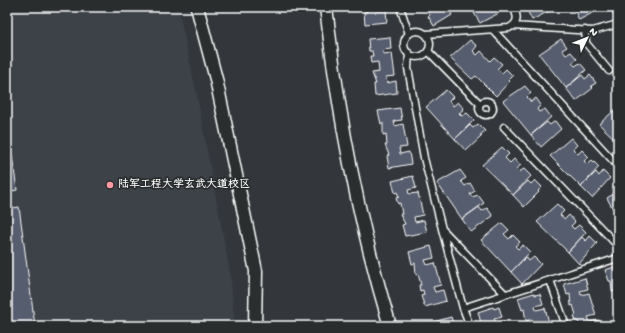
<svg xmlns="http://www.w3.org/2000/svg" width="625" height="333" font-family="'Gochi Hand','LXGW WenKai TC',sans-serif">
  <rect width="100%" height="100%" fill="#33373b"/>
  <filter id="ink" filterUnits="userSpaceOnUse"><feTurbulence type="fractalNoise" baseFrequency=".025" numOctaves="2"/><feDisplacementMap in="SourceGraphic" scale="8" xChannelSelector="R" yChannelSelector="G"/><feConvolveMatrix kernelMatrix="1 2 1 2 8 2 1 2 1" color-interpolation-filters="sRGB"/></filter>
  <g filter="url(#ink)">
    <path fill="#3e424a" d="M 7,7 L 178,7 L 197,96 L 230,273 L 235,326 L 7,326 Z"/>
    <path fill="#565d6e" stroke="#fff" d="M 366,7 L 377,7 L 377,11 L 386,10 L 387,22 L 365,24 L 364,12 L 367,12 Z
      M 426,7 L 439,7 L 440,9 L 448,7 L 452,15 L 434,26 L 428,16 L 430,15 Z
      M 471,7 L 496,7 L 499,13 L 480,23 L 474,13 L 476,12 L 474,7 Z
      M 528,7 L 549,7 L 551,10 L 532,20 L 527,10 L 529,9 Z
      M 573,7 L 597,7 L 598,10 L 579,20 Z
      M 390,37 L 391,49 L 383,50 L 383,54 L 392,53 L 395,76 L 386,77 L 387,83 L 396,81 L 397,93 L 375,96 L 374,84 L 376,84 L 372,73 L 379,72 L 378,62 L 371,63 L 370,56 L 373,56 L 372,51 L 369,51 L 368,39 Z
      M 561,39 L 567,47 L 562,50 L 566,55 L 571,52 L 577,59 L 572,63 L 575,66 L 580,63 L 586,70 L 566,88 L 539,54 Z
      M 470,40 L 477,46 L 473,51 L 477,55 L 481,51 L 490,61 L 494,57 L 502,64 L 497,69 L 502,73 L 506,69 L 513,76 L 509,80 L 510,81 L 496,96 L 476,76 L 472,79 L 450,58 Z
      M 582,75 L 585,79 L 590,75 L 596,83 L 591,86 L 593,88 L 576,101 L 566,88 Z
      M 525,86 L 531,93 L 527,97 L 531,102 L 536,98 L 541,105 L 537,109 L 539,112 L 545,109 L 551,117 L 531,135 L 503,101 Z
      M 446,90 L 453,97 L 449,101 L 453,106 L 458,102 L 464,109 L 459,113 L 462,116 L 467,113 L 474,120 L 455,139 L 426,107 Z
      M 618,107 L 618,142 L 599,124 Z
      M 400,108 L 402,120 L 394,121 L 395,126 L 403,124 L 407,147 L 399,148 L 400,154 L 409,152 L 411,164 L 389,168 L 387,156 L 389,155 L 385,145 L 387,145 L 386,134 L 383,135 L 383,123 L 381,124 L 378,111 Z
      M 555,121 L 561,129 L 541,147 L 531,135 L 547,122 L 550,125 Z
      M 7,122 L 17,190 L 7,192 Z
      M 478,124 L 485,131 L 480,135 L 482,136 L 466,151 L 455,139 L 470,125 L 473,128 Z
      M 571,138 L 577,145 L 573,149 L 578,154 L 582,150 L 589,157 L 584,161 L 587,164 L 592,160 L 599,167 L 581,187 L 550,156 Z
      M 502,147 L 509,154 L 505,158 L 510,163 L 514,159 L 521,165 L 516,169 L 519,172 L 524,169 L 531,176 L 513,195 L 482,165 Z
      M 460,170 L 466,178 L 461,181 L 465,186 L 470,183 L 475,191 L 470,194 L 472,197 L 478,195 L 484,203 L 462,219 L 437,183 Z
      M 603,171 L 610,178 L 592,198 L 581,187 L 596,172 L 599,176 Z
      M 413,176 L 416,188 L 408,190 L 409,194 L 418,193 L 423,215 L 414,217 L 415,222 L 424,220 L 427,232 L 405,236 L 402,225 L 405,224 L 400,214 L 402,214 L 400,203 L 398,204 L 396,198 L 399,197 L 397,192 L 395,193 L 392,181 Z
      M 535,180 L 542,187 L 538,191 L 539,192 L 524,207 L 513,195 L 528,181 L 531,184 Z
      M 618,191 L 618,218 L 607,198 Z
      M 557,204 L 564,211 L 560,215 L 565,219 L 569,215 L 575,222 L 571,226 L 574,229 L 579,225 L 586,232 L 568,252 L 537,222 Z
      M 19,207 L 35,326 L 7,326 L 7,209 Z
      M 479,207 L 482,211 L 487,208 L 493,216 L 471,232 L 462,219 Z
      M 502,223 L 509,230 L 504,234 L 509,239 L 513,235 L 520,242 L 515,246 L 518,249 L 523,245 L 530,252 L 511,272 L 481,240 Z
      M 590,236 L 597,243 L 579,264 L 568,252 L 582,237 L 586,241 Z
      M 431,246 L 434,258 L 425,260 L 427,265 L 435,263 L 441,285 L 433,287 L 435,292 L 443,290 L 446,301 L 425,307 L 421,296 L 424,295 L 423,290 L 420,291 L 419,285 L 421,285 L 418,274 L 416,275 L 415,263 L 412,264 L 409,252 Z
      M 526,257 L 529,261 L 534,257 L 541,264 L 522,284 L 511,272 Z
      M 618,266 L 618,290 L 612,292 L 611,281 L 609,281 L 605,270 Z
      M 585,278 L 588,289 L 580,291 L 581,295 L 589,293 L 596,315 L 588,317 L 590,322 L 599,320 L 601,326 L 578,326 L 580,326 L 578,321 L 576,321 L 574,316 L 576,315 L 573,305 L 571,306 L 570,294 L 567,295 L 564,284 Z
      M 534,293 L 535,295 L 540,294 L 543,304 L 535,306 L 536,310 L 545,308 L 550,326 L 534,326 L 532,319 L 526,321 L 524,309 L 522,310 L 518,298 Z
      M 493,307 L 494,309 L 499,307 L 502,317 L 494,319 L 496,323 L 503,321 L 505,326 L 485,326 L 484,322 L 481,323 L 478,312 Z
      M 451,317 L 454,326 L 431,326 L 430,323 Z"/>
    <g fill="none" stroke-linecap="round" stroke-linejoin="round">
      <g stroke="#fff" stroke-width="9">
        <path id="lane" d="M 400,7 L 409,34
          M 615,7 L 618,15
          M 512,26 L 593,31 L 618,24
          M 493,30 L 618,166
          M 585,30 L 586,43 L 609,71
          M404 44a13 13 0 1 1 26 0a13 13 0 1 1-26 0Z
          M 426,34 L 509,28 C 519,23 518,16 513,7
          M 428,51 L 480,104
          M 409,53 L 408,68 L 424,158 L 442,229
          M479 108a7 7 0 1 1 14 0a7 7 0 1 1-14 0Z
          M 504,127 L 618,246
          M 550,280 L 566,326
          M 463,308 L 442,229 L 505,294
          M 470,326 L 463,308 L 618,258"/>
      </g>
      <g stroke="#fff" stroke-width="15">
        <path id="street" d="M 197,7 L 216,79 L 256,271 L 255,326
          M 326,7 C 338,115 359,222 390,326"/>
      </g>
      <use href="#lane" stroke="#2a2d2e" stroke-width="6"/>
      <use href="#street" stroke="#2a2d2e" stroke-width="12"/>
    </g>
  </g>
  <circle fill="#ff9aa2" stroke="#2a2d2e" stroke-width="1.5" cx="110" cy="185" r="4"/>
  <g text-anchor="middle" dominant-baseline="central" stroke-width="3.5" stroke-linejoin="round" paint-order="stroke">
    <g font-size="11" font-weight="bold" fill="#fff" stroke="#2a2d2e" text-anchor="start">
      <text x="118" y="185">陆军工程大学玄武大道校区</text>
    </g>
  </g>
  <rect width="625" height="333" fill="none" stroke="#2a2d2e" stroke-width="24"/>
  <rect x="12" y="12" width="601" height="309" fill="none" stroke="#fff" stroke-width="1.5" filter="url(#ink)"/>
  <g transform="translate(587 38) rotate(47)" stroke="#2a2d2e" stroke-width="3" paint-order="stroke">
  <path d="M0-3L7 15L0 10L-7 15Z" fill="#ffffff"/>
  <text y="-6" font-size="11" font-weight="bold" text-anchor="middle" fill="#ffffff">N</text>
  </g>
</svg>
